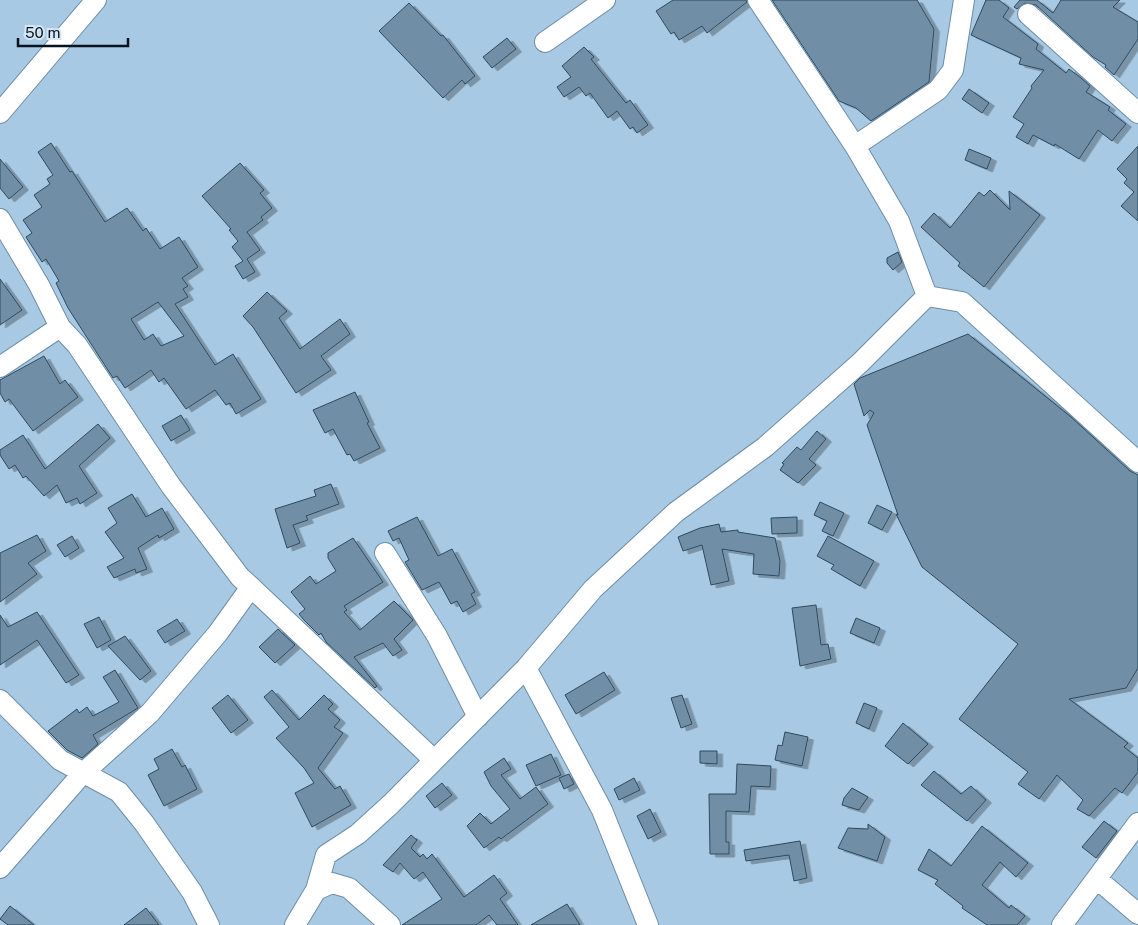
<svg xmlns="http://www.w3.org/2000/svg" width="1138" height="925" font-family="'Public Sans',sans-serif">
  <defs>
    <filter id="shadow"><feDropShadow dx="5.5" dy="3" stdDeviation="0" flood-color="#0004"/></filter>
  </defs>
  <rect width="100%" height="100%" fill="#a8c9e3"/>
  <path fill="#708fa7" stroke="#2d4a5f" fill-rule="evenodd" filter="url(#shadow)" d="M 673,0 L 746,0 L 747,2 L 707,33 L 702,26 L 679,40 L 674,32 L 671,34 L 656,11 Z
    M 772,0 L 917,0 L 934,29 L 929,82 L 871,121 L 856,108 L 839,101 Z
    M 986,0 L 999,0 L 1009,8 L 1003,17 L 1038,44 L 1036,49 L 1066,73 L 1069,69 L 1081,78 L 1090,86 L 1086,92 L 1110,107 L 1108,110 L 1126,124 L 1112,141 L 1098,130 L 1079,159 L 1055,144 L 1054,146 L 1033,135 L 1028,144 L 1016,137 L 1024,124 L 1013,117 L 1032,88 L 1031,86 L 1044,70 L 1019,64 L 1021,58 L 971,35 Z
    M 1020,0 L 1037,0 L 1053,13 L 1061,0 L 1120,0 L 1113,7 L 1138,22 L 1138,39 L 1114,75 L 1105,67 L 1106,65 L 1093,57 L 1036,5 L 1025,3 L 1017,9 L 1014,7 Z
    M 409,3 L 441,36 L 443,35 L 475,76 L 465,84 L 462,80 L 443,98 L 379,31 Z
    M 507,38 L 516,49 L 492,68 L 483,57 Z
    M 584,47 L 594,57 L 591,59 L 626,103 L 630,100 L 648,125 L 637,133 L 633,127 L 630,129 L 617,111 L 608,118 L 590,93 L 586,96 L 579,87 L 564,97 L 557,87 L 571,77 L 562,66 Z
    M 969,89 L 989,103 L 982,113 L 962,99 Z
    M 51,143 L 70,172 L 72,171 L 105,222 L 127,208 L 143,231 L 146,228 L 160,249 L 179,237 L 198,267 L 182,278 L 188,286 L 183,289 L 188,297 L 175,304 L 215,365 L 233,354 L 261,399 L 236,414 L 230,403 L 226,405 L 215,390 L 186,409 L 164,378 L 159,382 L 151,370 L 125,388 L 117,376 L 113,378 L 68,308 L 56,283 L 59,281 L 46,259 L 42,262 L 26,237 L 32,233 L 23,220 L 42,207 L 34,195 L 50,184 L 47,179 L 53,175 L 38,152 ZM 158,302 L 184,336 L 161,346 L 153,334 L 144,340 L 131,319 Z
    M 1138,146 L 1138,221 L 1121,206 L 1134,192 L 1124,183 L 1127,179 L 1117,169 Z
    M 969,149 L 991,158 L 987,169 L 965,160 Z
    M 0,159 L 23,187 L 9,199 L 0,188 Z
    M 240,163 L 264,190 L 260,193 L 272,208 L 261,217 L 263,220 L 247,232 L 260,250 L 247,259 L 255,272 L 243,279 L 235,266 L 243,261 L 232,247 L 238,241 L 229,230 L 231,229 L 202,196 Z
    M 990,190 L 1010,210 L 1009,191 L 1040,215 L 984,287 L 958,266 L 960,263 L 921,227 L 934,213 L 950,228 L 979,192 L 984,196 Z
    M 898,252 L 902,262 L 893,270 L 887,263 L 887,258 Z
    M 0,279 L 22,310 L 0,325 Z
    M 267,292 L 287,311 L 279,318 L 300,349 L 340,319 L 350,334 L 321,356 L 331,370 L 296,393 L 253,327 L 243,316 Z
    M 968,334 L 1071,417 L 1130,471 L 1138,475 L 1138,668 L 1126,688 L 1069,699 L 1128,743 L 1124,747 L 1138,758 L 1138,772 L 1122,793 L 1115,788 L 1089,816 L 1077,809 L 1083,800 L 1057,775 L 1039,799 L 1018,784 L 1028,772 L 959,719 L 1018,644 L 922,567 L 896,514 L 898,515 L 867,425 L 874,413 L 870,410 L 864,416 L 854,384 L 860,378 Z
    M 44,356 L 60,384 L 65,380 L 78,397 L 33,431 L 9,399 L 5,402 L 0,393 L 0,380 Z
    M 355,392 L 369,422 L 367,423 L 380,448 L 354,461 L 350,454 L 347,455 L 333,429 L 325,433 L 313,410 Z
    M 181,415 L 190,430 L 171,441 L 162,426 Z
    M 98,424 L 110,438 L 79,466 L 97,493 L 80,504 L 77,498 L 66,503 L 57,485 L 44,496 L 26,476 L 23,478 L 15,465 L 9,469 L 0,455 L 0,450 L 23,435 L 45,469 Z
    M 817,431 L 826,439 L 809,459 L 816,465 L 798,483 L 780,470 L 784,464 L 782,463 L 797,447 L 801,450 Z
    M 331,484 L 339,504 L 306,516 L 308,520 L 293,525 L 300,543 L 287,548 L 275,509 L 316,496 L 314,490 Z
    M 132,494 L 146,517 L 162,508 L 174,529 L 159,538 L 158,535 L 138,548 L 147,569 L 136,573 L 135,569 L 114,578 L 107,567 L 124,558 L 105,532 L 117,523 L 108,508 Z
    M 820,502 L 844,513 L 833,536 L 822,531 L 827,521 L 814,515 Z
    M 877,505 L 892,512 L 882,530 L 868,523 Z
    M 417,517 L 438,556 L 452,549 L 475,592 L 471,594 L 476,604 L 463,612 L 457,601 L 451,604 L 439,582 L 422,590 L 405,562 L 409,560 L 399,538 L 393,541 L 388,531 Z
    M 797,517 L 797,533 L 772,534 L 771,518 Z
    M 719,524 L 721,532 L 738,530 L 738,532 L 775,538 L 780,561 L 779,576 L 753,574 L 754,554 L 722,549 L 729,581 L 711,585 L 702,545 L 683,551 L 678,537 L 700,528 Z
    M 37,535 L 46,551 L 28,563 L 37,574 L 0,602 L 0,553 Z
    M 72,536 L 79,548 L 65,557 L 57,545 Z
    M 828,536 L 874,561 L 860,586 L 831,569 L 834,565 L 817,556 Z
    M 353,538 L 383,582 L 344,606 L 347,610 L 344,612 L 360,630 L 394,601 L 413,620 L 394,639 L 402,650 L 393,656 L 383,643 L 354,657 L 377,686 L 375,688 L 326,642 L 321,633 L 319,635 L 304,620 L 299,614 L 305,609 L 291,592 L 310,576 L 316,584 L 336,571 L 328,558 L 328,553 Z
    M 816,605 L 821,645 L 828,644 L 831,659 L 800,666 L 792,608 Z
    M 37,612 L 79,675 L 66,683 L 37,640 L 0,665 L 0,615 L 8,627 Z
    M 99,617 L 111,640 L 97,648 L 84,624 Z
    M 856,618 L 880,628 L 874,643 L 850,633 Z
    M 177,619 L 185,631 L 165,643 L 157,631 Z
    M 278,629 L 295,645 L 275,663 L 259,647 Z
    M 125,636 L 151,671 L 140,680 L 108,646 Z
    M 115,670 L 138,708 L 93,735 L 98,744 L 82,758 L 67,750 L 48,731 L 77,709 L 79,713 L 87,707 L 93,716 L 119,702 L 103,677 Z
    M 604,672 L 615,690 L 576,714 L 565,695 Z
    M 272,690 L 299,720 L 324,695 L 333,704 L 328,709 L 340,720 L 334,727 L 343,733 L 318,768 L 335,789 L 340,786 L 351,805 L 312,827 L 295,793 L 314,783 L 304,768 L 276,738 L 289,727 L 264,697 Z
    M 228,695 L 248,720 L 231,733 L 212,708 Z
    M 682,695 L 692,724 L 681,728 L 671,698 Z
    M 864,703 L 877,708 L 869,729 L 856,723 Z
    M 903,723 L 928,744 L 908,764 L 885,746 Z
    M 785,732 L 808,737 L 802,766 L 775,760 L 778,745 L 782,746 Z
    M 172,749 L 182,767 L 185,765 L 197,789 L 164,806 L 148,775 L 159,769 L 154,759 Z
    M 700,751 L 717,751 L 717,764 L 700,763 Z
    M 551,754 L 561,775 L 536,786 L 526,765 Z
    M 504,758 L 511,769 L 501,775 L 520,799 L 536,787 L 548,804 L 501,839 L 499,837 L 484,848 L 467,826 L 480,813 L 491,824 L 510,809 L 491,786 L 484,772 Z
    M 737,764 L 771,766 L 770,787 L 751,786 L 749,812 L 726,811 L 726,842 L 729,842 L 729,854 L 710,854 L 709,794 L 736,794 Z
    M 934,771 L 961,794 L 971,786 L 986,800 L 967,821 L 921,785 Z
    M 569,774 L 574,784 L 564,789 L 559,778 Z
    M 634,778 L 640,790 L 619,800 L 614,789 Z
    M 442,783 L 452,795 L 435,808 L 426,796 Z
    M 852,788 L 868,797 L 859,810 L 842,805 L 844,798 Z
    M 650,809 L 661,832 L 648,839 L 637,816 Z
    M 1104,821 L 1117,831 L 1096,858 L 1082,847 Z
    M 868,824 L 885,837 L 877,861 L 838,848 L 848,828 L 868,829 Z
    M 982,826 L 1028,863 L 1016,877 L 1000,862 L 982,885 L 1009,908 L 1011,905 L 1025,916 L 1017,925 L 987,925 L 962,908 L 963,906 L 935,884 L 938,880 L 918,870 L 929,849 L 951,866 Z
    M 411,835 L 417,840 L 411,848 L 420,857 L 423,854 L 427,859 L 432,854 L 464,897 L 494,875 L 507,893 L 500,899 L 518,925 L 497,925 L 489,915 L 476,925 L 402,925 L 442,899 L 423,872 L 414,879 L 400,863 L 393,872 L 383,865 Z
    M 800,841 L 807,878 L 794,881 L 789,855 L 746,861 L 744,850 Z
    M 567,904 L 580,925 L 531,925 Z
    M 10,906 L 34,925 L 8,925 L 0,919 Z
    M 146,908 L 159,925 L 124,925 Z"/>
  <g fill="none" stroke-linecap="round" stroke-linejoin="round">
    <g stroke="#6e8da5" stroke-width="22">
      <path id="minor" d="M 758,0 L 855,146 L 899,221 L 927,296 L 962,302 L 1138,462
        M 1028,14 L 1138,113
        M 545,42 L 605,0
        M 0,113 L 96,0
        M 855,146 L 938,90 L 953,70 L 964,0
        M 0,219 L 39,285 L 60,327 L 0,367
        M 385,553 L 437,636 L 478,717
        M 251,587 L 434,760
        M 526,668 L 602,810 L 648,925
        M 0,700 L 60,760 L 119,792 L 144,823 L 192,892 L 209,925
        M 0,868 L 82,774 L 150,713 L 218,633 L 251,587 L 240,577 L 171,486 L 77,345 L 60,327
        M 1097,879 L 1138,914
        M 316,890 L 326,855 L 358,834 L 391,804 L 526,668 L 593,589 L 676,512 L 765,447 L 860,363 L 927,296
        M 295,925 L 316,890 L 332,883 L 349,888 L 390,925
        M 1062,925 L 1138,823"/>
    </g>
    <use href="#minor" stroke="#fff" stroke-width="20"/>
  </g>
  <path d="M18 38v8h110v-8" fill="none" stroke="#08141d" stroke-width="2.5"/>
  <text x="25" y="38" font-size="15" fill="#08141d" stroke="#d7e7f5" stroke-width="4" paint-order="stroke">50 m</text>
</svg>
